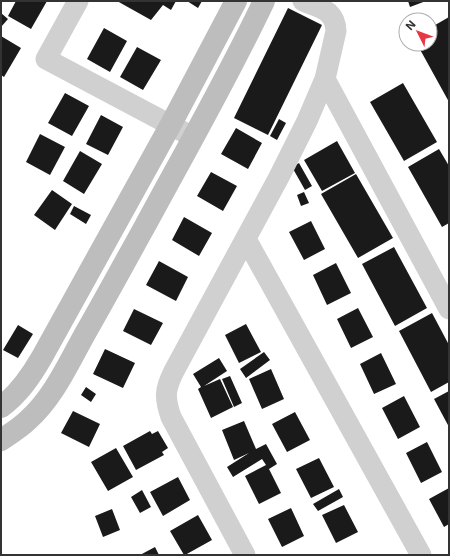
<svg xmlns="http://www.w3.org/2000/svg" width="450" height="556" font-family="Inter,sans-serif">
  <rect width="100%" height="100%" fill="#fff"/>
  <path fill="#1a1a1a" d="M 16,1 L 47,1 L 31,29 L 8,16 Z
    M 117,1 L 176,1 L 171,10 L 163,5 L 151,20 Z
    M 187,1 L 202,1 L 198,8 Z
    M 408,1 L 426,1 L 410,7 Z
    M 288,8 L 322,25 L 268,135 L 234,118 Z
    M 1,13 L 8,19 L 1,27 Z
    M 449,17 L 449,102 L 417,44 L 430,44 L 430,28 Z
    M 104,28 L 127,41 L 110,72 L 87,59 Z
    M 1,36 L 21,48 L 4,77 L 1,75 Z
    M 137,47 L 161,60 L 143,90 L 120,77 Z
    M 403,83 L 437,142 L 404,161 L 370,102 Z
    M 65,93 L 89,106 L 72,136 L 48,123 Z
    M 101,115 L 123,127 L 108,155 L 86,144 Z
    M 279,119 L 286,123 L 277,140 L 270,136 Z
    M 236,128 L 262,143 L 248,169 L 221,154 Z
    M 40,134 L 65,147 L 50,175 L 26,162 Z
    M 337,141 L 355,173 L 322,191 L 304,160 Z
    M 439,149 L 449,166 L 449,223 L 442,227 L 408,167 Z
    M 80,151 L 102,164 L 84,194 L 63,181 Z
    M 299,163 L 312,186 L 305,190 L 292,167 Z
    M 211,172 L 237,186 L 223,211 L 197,196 Z
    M 356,174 L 393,238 L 358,258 L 321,194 Z
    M 52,190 L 72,204 L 55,230 L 34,215 Z
    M 304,192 L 309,203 L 301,206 L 297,195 Z
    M 74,206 L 91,215 L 86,224 L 70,214 Z
    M 184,217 L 212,233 L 199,256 L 172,240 Z
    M 311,221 L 325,249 L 304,260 L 289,232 Z
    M 394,247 L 427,308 L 395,326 L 362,264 Z
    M 159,261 L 188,277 L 176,301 L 146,285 Z
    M 336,263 L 351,293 L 327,305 L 313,275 Z
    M 358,308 L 373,337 L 351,348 L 337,319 Z
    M 134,309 L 163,323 L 151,345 L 123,331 Z
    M 432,313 L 449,345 L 449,382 L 431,392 L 399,331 Z
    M 246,324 L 261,352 L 239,363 L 225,335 Z
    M 18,325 L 33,334 L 18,358 L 3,350 Z
    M 105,349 L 135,363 L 123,388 L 93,374 Z
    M 264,352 L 270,360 L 246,378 L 240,369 Z
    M 381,353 L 396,384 L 374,394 L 360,364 Z
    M 219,358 L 227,371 L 204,386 L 220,379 L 233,407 L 211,418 L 198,389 L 201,387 L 193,374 Z
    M 271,369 L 284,399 L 262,409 L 249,379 Z
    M 230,376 L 242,403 L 234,407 L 222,379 Z
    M 86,387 L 96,394 L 91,402 L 81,395 Z
    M 449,391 L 449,427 L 434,399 Z
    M 404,396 L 420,427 L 398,439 L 382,408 Z
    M 73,411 L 100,424 L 89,447 L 61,433 Z
    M 295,412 L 310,440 L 287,452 L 272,424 Z
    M 244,421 L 256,449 L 266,444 L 277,464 L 269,469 L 281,493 L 259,504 L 245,476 L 266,465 L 262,459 L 233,477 L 227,467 L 249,453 L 234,460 L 222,430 Z
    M 150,431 L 152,434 L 158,431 L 168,448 L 162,452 L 164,455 L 136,470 L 123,446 Z
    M 427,442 L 442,472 L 421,483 L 406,453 Z
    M 116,448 L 133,477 L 108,491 L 91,462 Z
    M 319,458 L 334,487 L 311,498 L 296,469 Z
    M 178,477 L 190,500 L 163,516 L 150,492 Z
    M 449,488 L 449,524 L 444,527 L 429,499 Z
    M 339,489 L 343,497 L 318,511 L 313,504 Z
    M 142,490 L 151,507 L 140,513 L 131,497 Z
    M 344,505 L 358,532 L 336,543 L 322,515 Z
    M 291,508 L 304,536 L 282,547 L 268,519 Z
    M 112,509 L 120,530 L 103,537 L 95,516 Z
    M 198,515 L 212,540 L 185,555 L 184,555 L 170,531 Z
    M 155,547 L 159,555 L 140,555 Z"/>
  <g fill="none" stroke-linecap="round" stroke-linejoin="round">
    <path stroke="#d0d0d0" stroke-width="21" d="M 78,1 L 46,59 L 193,137
      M 325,79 L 449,309
      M 246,239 L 421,555
      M 245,555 L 171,417 C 164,397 165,389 174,371 L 279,177 L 307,121 L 325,79 L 336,31 C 335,9 319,8 303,1"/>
    <path stroke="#bdbdbd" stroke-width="22" d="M 1,407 C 19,394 31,376 42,357 L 170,126 L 236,1
      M 1,440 C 10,434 20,428 28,420 C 54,397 69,362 86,332 C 106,297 125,262 145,226 C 185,152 228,77 264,1"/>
  </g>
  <rect width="450" height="556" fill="none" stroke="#333333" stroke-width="4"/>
  <g transform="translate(418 32) rotate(312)"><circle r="19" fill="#ffffff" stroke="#adadad"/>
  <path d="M0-3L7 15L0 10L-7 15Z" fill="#e63946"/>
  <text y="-6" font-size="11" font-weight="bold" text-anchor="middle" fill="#333333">N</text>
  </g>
</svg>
